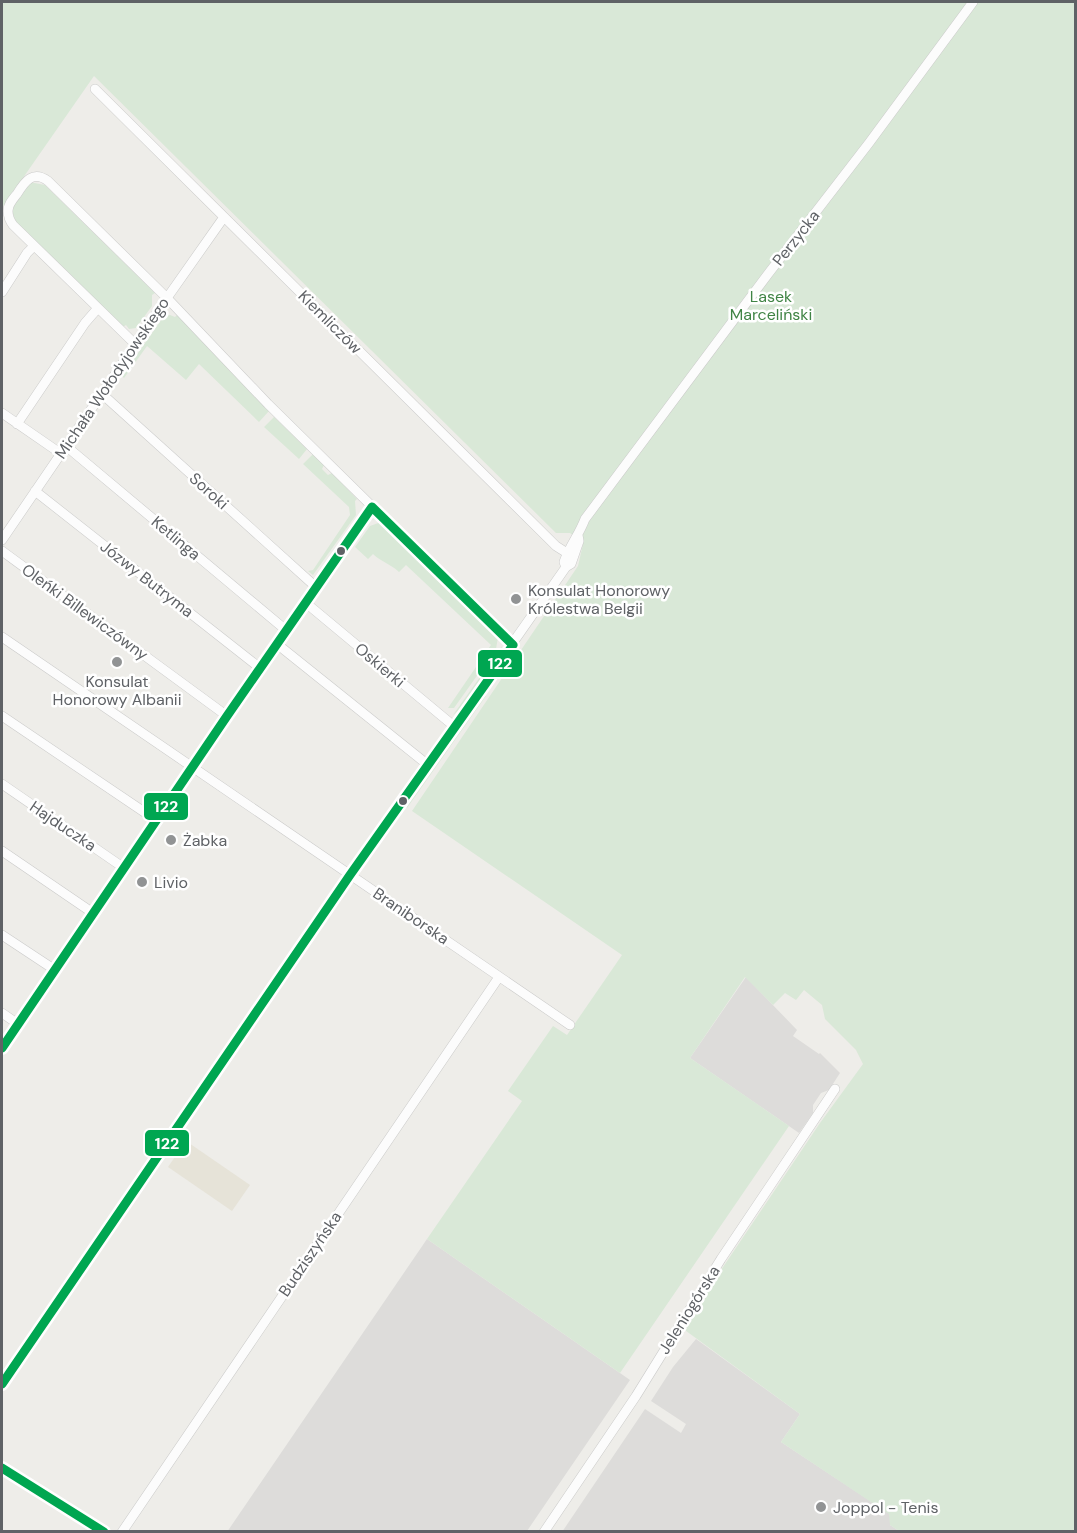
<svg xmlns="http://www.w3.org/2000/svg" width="1077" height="1533" font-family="'DM Sans',sans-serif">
  <rect width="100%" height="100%" fill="#eeede9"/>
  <path fill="#e6e3d8" d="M 186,1141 L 250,1185 L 232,1211 L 168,1167 Z"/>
  <path fill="#dddcda" d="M 746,977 L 797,1030 L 793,1036 L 819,1054 L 820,1053 L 840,1073 L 829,1090 L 821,1093 L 813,1105 L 813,1113 L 799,1133 L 690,1058 Z
    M 427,1239 L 630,1380 L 527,1531 L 227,1532 Z
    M 696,1339 L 800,1414 L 781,1442 L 890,1514 L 890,1525 L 899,1531 L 562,1532 L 645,1409 L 681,1433 L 686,1424 L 651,1401 L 673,1367 Z"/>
  <path fill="#d9e8d7" d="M 2,2 L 1075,2 L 1075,1531 L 899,1531 L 890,1525 L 889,1514 L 781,1442 L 800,1414 L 682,1328 L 820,1123 L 863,1064 L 856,1050 L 825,1019 L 822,1005 L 804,990 L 796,1000 L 785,993 L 773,1005 L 745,977 L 690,1058 L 789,1126 L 620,1373 L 427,1239 L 522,1101 L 508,1091 L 553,1026 L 567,1035 L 622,955 L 412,811 L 578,566 L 583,544 L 570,533 L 556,533 L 94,76 L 2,208 Z
    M 29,182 L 45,185 L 155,293 L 152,295 L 152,306 L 136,328 L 129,329 L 126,325 L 123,327 L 15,221 C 8,204 19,196 29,182 Z
    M 170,315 L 175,317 L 177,315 L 269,411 L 259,422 L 199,364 L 186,380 L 147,346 L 124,378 L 122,376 L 164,316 Z
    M 274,417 L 307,449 L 299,459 L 264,427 Z
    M 313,454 L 324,465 L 322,469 L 328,475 L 332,473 L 357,499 L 355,501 L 356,515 L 313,575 L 308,571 L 313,570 L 350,515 L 349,507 L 303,464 Z
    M 381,522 L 498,637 L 496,649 L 454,708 L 448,708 L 491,645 L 406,565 L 399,572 C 391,564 381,562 373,554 L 368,559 L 355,547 L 370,526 Z
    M 502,646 L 500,653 L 461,708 L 453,715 Z
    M 483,695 L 486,696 L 407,808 L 406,805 Z"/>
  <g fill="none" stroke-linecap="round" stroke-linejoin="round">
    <g stroke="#cbcbca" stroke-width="10">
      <path id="minor" d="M 95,89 L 556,546 L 567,553
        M 2,292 L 27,253 L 34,246
        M 135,344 L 13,225 C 10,221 8,217 8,211 C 8,204 13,199 17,194 C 25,181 33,170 48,181 L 167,298 L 268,404 L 513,645
        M 101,393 L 317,588
        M 2,413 L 60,453
        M 17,424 L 85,323 L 98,308
        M 66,446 L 287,631
        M 35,491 L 260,668
        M 2,540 L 167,298 L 224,217
        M 2,551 L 227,716
        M 566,567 L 564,562 C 570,545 579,535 585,519 L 768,274 L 869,143 L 973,2
        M 306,603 L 455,727
        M 2,637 L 570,1025
        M 277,644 L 428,765
        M 2,716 L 156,820
        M 2,784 L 124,868
        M 2,851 L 93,913
        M 2,935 L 55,970
        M 2,1013 L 18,1024
        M 2,1048 L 227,716 L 372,507
        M 2,1384 L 350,875 L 566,567 L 571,564 L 579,541 L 578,535
        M 2,1468 L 105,1532
        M 122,1532 L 499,977
        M 544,1532 L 636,1396 L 721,1259 L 835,1089"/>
    </g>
    <use href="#minor" stroke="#fcfcfc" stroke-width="9"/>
    <g stroke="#fff" stroke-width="14">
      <path id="bus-1" d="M 2,1048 L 227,716 L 372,507 L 513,645 L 350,875 L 2,1384
        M 2,1468 L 104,1532"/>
    </g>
    <use href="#bus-1" stroke="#00a651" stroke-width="9"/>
  </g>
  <g fill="#5f6266" stroke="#fff" stroke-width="2">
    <circle cx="341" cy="551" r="5"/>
    <circle cx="403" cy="801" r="5"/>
  </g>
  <g fill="#919394" stroke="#fff" stroke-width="2">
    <circle cx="516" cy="599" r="6"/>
    <circle cx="117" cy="662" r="6"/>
    <circle cx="171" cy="840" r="6"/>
    <circle cx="142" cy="882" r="6"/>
    <circle cx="821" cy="1507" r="6"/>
  </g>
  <g text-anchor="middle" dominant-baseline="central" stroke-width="5" stroke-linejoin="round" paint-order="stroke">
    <g font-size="16" fill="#5f6266" stroke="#fff">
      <text transform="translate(796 238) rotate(-52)">Perzycka</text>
      <text transform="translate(330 322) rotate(45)">Kiemliczów</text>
      <text transform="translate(112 378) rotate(-56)">Michała Wołodyjowskiego</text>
      <text transform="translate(209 491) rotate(42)">Soroki</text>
      <text transform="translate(176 538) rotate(40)">Ketlinga</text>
      <text transform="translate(147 579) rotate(38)">Józwy Butryma</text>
      <text transform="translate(85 612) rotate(36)">Oleńki Billewiczówny</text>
      <text transform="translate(380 665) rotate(40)">Oskierki</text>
      <text transform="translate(63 826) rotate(34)">Hajduczka</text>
      <text transform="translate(411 916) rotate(34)">Braniborska</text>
      <text transform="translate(310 1254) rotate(-56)">Budziszyńska</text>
      <text transform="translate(689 1310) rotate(-58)">Jeleniogórska</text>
    </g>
    <g font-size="16" fill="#408445" stroke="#fff">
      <text x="771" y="296">Lasek<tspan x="771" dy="18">Marceliński</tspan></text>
    </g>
    <g font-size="16" fill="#5f6266" stroke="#fff" text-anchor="start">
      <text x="528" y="590">Konsulat Honorowy<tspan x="528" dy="18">Królestwa Belgii</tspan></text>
      <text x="117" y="681" text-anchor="middle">Konsulat<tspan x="117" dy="18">Honorowy Albanii</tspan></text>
      <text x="183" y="840">Żabka</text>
      <text x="154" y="882">Livio</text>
      <text x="833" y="1507">Joppol - Tenis</text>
    </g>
  </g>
  <g stroke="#fff" stroke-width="2">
    <rect x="477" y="649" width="46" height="29" rx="6" fill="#00a651"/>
    <rect x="143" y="792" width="46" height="29" rx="6" fill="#00a651"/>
    <rect x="144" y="1129" width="46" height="28" rx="6" fill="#00a651"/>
  </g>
  <g font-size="16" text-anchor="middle" font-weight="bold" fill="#fff">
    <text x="500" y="669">122</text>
    <text x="166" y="812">122</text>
    <text x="167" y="1149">122</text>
  </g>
  <rect width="1077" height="1533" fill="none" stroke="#5f6266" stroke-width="6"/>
</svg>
